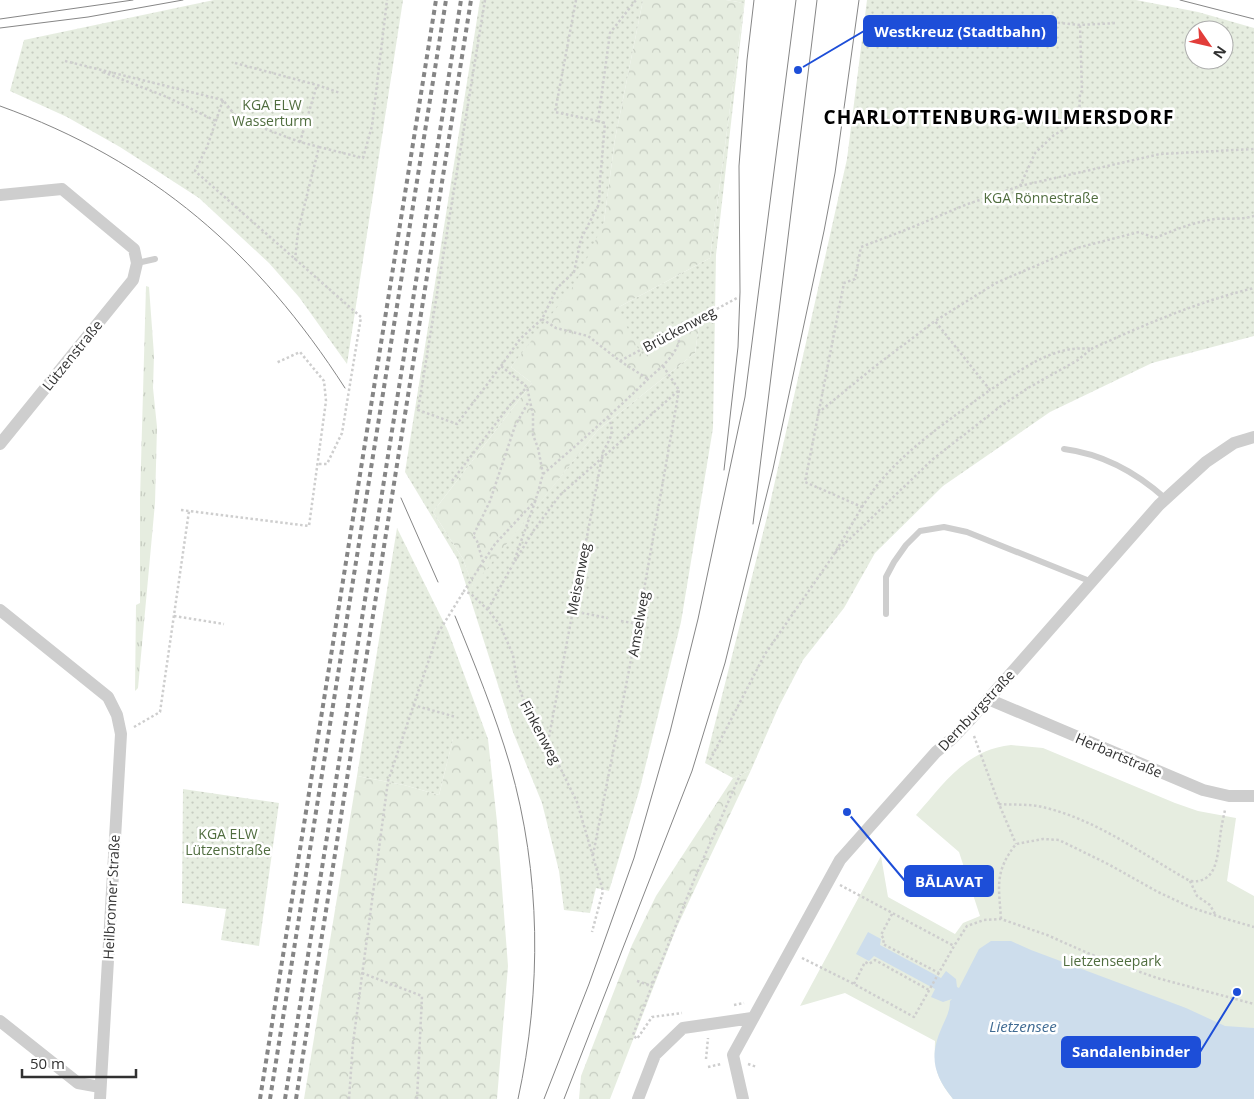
<svg xmlns="http://www.w3.org/2000/svg" width="1254" height="1099" font-family="'Open Sans',sans-serif">
  <defs>
    <pattern id="grass-tufts" width="24" height="20" patternUnits="userSpaceOnUse" patternTransform="scale(1.25)"><rect width="24" height="20" fill="#e6ede0"/><path d="M3 7l-1-3M5 7V3M7 7l1-3M15 17l-1-3M17 17v-4M19 17l1-3" fill="none" stroke="#c6ccc1"/></pattern>
    <pattern id="forest-crowns" width="20" height="18" patternUnits="userSpaceOnUse" patternTransform="scale(1.25)"><rect width="20" height="18" fill="#e6ede0"/><path d="M2 6a3 3 0 1 1 6 0M12 15a3 3 0 1 1 6 0" fill="none" stroke="#c6ccc1"/></pattern>
    <pattern id="garden-dots" width="8" height="8" patternUnits="userSpaceOnUse" patternTransform="scale(1.25)"><rect width="8" height="8" fill="#e6ede0"/><path d="M2 2h.1M6 6h.1" fill="none" stroke="#c6ccc1" stroke-width="1.8" stroke-linecap="round"/></pattern>
  </defs>
  <rect width="100%" height="100%" fill="#fff"/>
  <path fill="url(#grass-tufts)" d="M 146,286 L 149,287 L 154,355 L 153,388 L 157,427 L 155,503 L 138,688 L 135,691 L 136,605 L 140,603 L 140,499 Z"/>
  <path fill="url(#forest-crowns)" d="M 643,0 L 726,0 L 744,3 L 710,258 L 617,308 L 699,326 L 695,353 L 598,430 L 473,587 L 463,559 L 433,512 L 532,383 L 511,367 L 534,336 L 604,222 L 615,139 Z
    M 453,739 L 488,739 L 497,822 L 508,966 L 497,1099 L 304,1099 L 357,776 L 404,785 L 439,795 Z
    M 751,770 L 676,929 L 610,1099 L 579,1099 L 581,1076 L 632,945 L 656,896 L 733,778 Z"/>
  <path fill="#e6ede0" d="M 1011,745 L 1043,748 L 1175,803 L 1198,811 L 1236,818 L 1227,881 L 1254,896 L 1254,1099 L 953,1099 C 936,1078 934,1067 935,1041 L 845,993 L 800,1006 L 881,856 L 888,897 L 955,934 L 963,923 L 980,916 L 959,852 L 916,815 C 944,784 965,750 1011,745 Z"/>
  <path fill="url(#garden-dots)" fill-rule="evenodd" d="M 214,0 L 403,0 L 347,364 L 299,297 L 269,263 L 199,198 L 120,147 L 67,117 L 10,91 L 24,40 Z
    M 480,0 L 643,0 L 615,139 L 604,222 L 575,284 L 511,367 L 532,383 L 433,512 L 463,559 L 473,586 L 598,430 L 695,353 L 699,326 L 642,356 L 617,308 L 710,258 L 744,3 L 726,0 L 745,0 L 716,255 L 713,428 L 681,622 L 640,788 L 609,891 L 596,888 L 590,913 L 564,910 L 559,871 L 542,803 L 513,732 L 458,560 L 405,472 Z
    M 867,0 L 1136,0 L 1198,12 L 1254,28 L 1254,336 L 1152,363 L 1050,412 L 943,486 L 875,553 L 844,608 L 803,660 L 779,706 L 751,770 L 733,778 L 705,763 L 767,517 L 847,159 ZM 1194,30 L 1224,30 L 1224,60 L 1194,60 Z
    M 397,528 L 448,631 L 488,739 L 453,739 L 439,795 L 404,785 L 357,776 Z
    M 183,789 L 279,803 L 259,946 L 221,940 L 226,909 L 182,903 Z"/>
  <path fill="#cdddec" d="M 868,932 L 881,939 L 880,945 L 941,978 L 946,971 L 956,979 L 957,987 L 959,988 L 979,949 L 991,941 L 1011,941 L 1031,950 L 1186,1008 L 1225,1026 L 1254,1028 L 1254,1099 L 953,1099 C 933,1074 929,1056 942,1027 C 946,1018 950,1011 950,1001 L 952,999 L 943,1002 L 931,997 L 935,989 L 874,956 L 869,961 L 856,954 Z"/>
  <g fill="none" stroke-linecap="round" stroke-linejoin="round">
    <path stroke="#cecece" stroke-width="2.5" stroke-dasharray="2.5 2.5" stroke-linecap="butt" d="M 485,0 L 418,410 L 457,424 L 501,366 L 527,387 L 533,415 L 533,435 L 538,448 L 543,474 L 536,499 L 512,567
      M 576,0 L 555,112 L 598,121
      M 896,19 L 1034,32 L 1038,21 L 1080,25 L 1117,23
      M 65,61 L 223,100 L 234,114 L 247,122 L 300,142
      M 235,63 L 317,85
      M 103,72 L 167,97 L 216,121
      M 223,100 L 207,147 L 195,171 L 361,317 L 342,433 L 327,464 L 317,464
      M 319,147 L 363,158 L 372,126 L 387,0
      M 1020,186 L 1035,153 L 1054,135 L 1079,121 L 1080,93 L 1082,91 L 1080,25
      M 295,260 L 298,231 L 319,147 L 300,142 L 317,85 L 340,93
      M 542,319 L 556,328 L 588,336 L 620,361 L 648,379
      M 1091,349 C 1144,325 1197,302 1254,288
      M 620,361 L 737,298
      M 501,366 L 520,339 L 542,319 L 557,288 L 574,272 L 581,239 L 599,204 L 600,181 L 605,123 L 598,121 L 610,33 L 636,0
      M 663,366 L 679,390
      M 818,413 L 873,368 L 935,321
      M 543,474 C 578,444 612,414 645,382 C 657,370 675,358 679,341 L 673,332
      M 452,481 L 510,405 L 527,387
      M 536,500 L 495,544 L 464,591 L 471,594 L 488,610 L 500,625 L 513,655 L 517,682 L 525,704 L 548,743 L 577,802 L 603,891 L 592,932
      M 862,507 C 869,497 876,485 885,476 C 914,443 955,416 990,390
      M 181,510 L 309,526 L 326,401 L 324,381 L 300,352 L 276,363
      M 835,553 L 933,459 L 1001,406 L 1028,388 L 1078,360 L 1091,349 C 1053,344 1020,371 990,390 L 935,321 L 996,283 L 1077,248 L 1139,232 L 1155,238 C 1174,230 1194,222 1215,219 C 1228,218 1241,220 1254,216
      M 515,561 L 534,530 L 560,495 L 678,391
      M 483,562 L 477,541 L 473,536 L 490,501 L 515,426 L 529,401
      M 488,609 L 512,566
      M 572,611 L 608,618
      M 174,616 L 224,624
      M 621,621 L 638,624
      M 413,705 L 456,717
      M 134,727 L 160,712 L 189,511
      M 974,736 L 999,804 L 1016,844
      M 548,742 L 603,452 C 610,438 615,434 609,418
      M 710,760 L 765,654 L 833,556 L 862,507 L 805,482 L 844,283 L 855,279 L 861,247 L 908,229 L 965,205 L 1020,186 L 1160,154 L 1254,149
      M 999,804 C 1012,805 1025,804 1038,806 C 1095,818 1140,853 1190,881 C 1217,884 1217,857 1220,838 C 1221,828 1223,819 1225,810
      M 593,855 L 638,624 L 679,390
      M 1190,881 L 1197,896 L 1210,905 L 1215,914
      M 840,885 L 954,946
      M 892,914 L 881,935 L 884,939 L 883,944 L 939,973
      M 1001,919 C 999,887 994,872 1016,844 L 1043,839 L 1059,840 L 1108,864 L 1158,892 L 1190,907 L 1223,918 L 1254,927
      M 802,958 L 854,984 L 914,1017 L 954,946 L 967,926 L 984,920 L 1001,919 L 1047,935 L 1090,954 L 1157,978 L 1254,1004
      M 362,973 L 422,996 L 417,1099
      M 637,981 L 652,986
      M 651,982 L 653,983 L 633,1035 L 637,1039 L 652,1017 L 682,1013
      M 653,983 L 694,880 L 740,775
      M 854,984 L 865,962 L 869,964 L 875,960 L 929,990
      M 734,1005 L 744,1003
      M 706,1059 L 708,1038
      M 748,1064 L 757,1067
      M 708,1067 L 721,1064
      M 349,1099 L 353,1043 L 388,781 L 438,633"/>
    <path stroke="#cecece" stroke-width="6" d="M 137,263 L 155,259
      M 1064,449 C 1103,454 1136,472 1166,499
      M 886,614 L 886,577 L 894,562 L 906,545 L 920,531 L 944,527 L 967,532 L 1092,582"/>
    <path stroke="#cecece" stroke-width="12" d="M 0,195 L 62,189 L 134,249 L 137,263 L 133,280 L 0,444
      M 0,610 L 108,697 L 117,715 L 121,734 L 100,1099
      M 988,699 L 1203,790 L 1229,796 L 1254,796
      M 0,1021 L 78,1083 L 100,1087
      M 638,1099 L 655,1055 L 683,1028 L 752,1018
      M 743,1099 L 733,1055 L 840,860 L 936,752 L 953,738 L 969,721 L 1159,505 L 1206,462 L 1234,443 L 1254,437"/>
    <path stroke="#868686" stroke-width="1" d="M 1180,0 L 1254,19
      M 0,19 L 133,0
      M 0,28 L 88,17 L 183,0
      M 0,106 C 153,161 258,253 345,388
      M 724,470 L 738,347 L 740,292 L 739,166 L 747,60 L 754,0
      M 401,498 L 438,582
      M 753,524 L 817,0
      M 455,616 C 475,665 495,714 510,765 C 541,874 542,989 518,1099
      M 544,1099 L 589,984 L 634,858 L 670,732 L 698,619 L 745,397 L 796,0
      M 564,1099 L 692,771 L 725,663 L 773,469 L 824,231 L 835,173 L 859,0"/>
    <path stroke="#868686" stroke-width="4" stroke-dasharray="5 4" stroke-linecap="butt" d="M 260,1099 L 436,0
      M 270,1099 L 446,0
      M 285,1099 L 461,0
      M 296,1099 L 471,0"/>
    <path stroke="#cecece" stroke-width="2.5" stroke-dasharray="2.5 2.5" stroke-linecap="butt" d="M 438,633 L 464,591"/>
  </g>
  <g text-anchor="middle" dominant-baseline="central" stroke-width="5" stroke-linejoin="round" paint-order="stroke">
    <g font-size="14" fill="#506d3f" stroke="#fff">
      <text x="272" y="104">KGA ELW<tspan x="272" dy="16">Wasserturm</tspan></text>
      <text x="1041" y="197">KGA Rönnestraße</text>
      <text x="228" y="833">KGA ELW<tspan x="228" dy="16">Lützenstraße</tspan></text>
      <text x="1112" y="960">Lietzenseepark</text>
    </g>
    <g font-size="14" fill="#313131" stroke="#fff">
      <text transform="translate(679 329) rotate(-28)">Brückenweg</text>
      <text transform="translate(72 355) rotate(-51)">Lützenstraße</text>
      <text transform="translate(578 579) rotate(-79)">Meisenweg</text>
      <text transform="translate(638 624) rotate(-80)">Amselweg</text>
      <text transform="translate(976 710) rotate(-47)">Dernburgstraße</text>
      <text transform="translate(541 732) rotate(62)">Finkenweg</text>
      <text transform="translate(1119 755) rotate(23)">Herbartstraße</text>
      <text transform="translate(111 897) rotate(-87)">Heilbronner Straße</text>
    </g>
    <g font-size="15" font-style="italic" fill="#406b93" stroke="#fff">
      <text x="1023" y="1026">Lietzensee</text>
    </g>
    <g font-size="19" font-weight="bold" letter-spacing="1" fill="#000" stroke="#fff">
      <text x="999" y="117">CHARLOTTENBURG-WILMERSDORF</text>
    </g>
  </g>
  <path fill="none" stroke="#1d4ed8" stroke-width="2" d="M798 70L864 31M847 812L905 881M1237 992L1200 1052"/>
  <g fill="#1d4ed8" stroke="#fff" stroke-width="2">
    <circle cx="798" cy="70" r="5"/>
    <circle cx="847" cy="812" r="5"/>
    <circle cx="1237" cy="992" r="5"/>
  </g>
  <g fill="#1d4ed8" stroke="#1d4ed8" stroke-width="2">
    <rect x="864" y="16" width="192" height="30" rx="5"/>
    <rect x="905" y="866" width="88" height="30" rx="5"/>
    <rect x="1062" y="1037" width="138" height="30" rx="5"/>
  </g>
  <g font-size="15" text-anchor="middle" font-weight="bold" fill="#fff">
    <text x="960" y="37">Westkreuz (Stadtbahn)</text>
    <text x="949" y="887">BĀLAVAT</text>
    <text x="1131" y="1057">Sandalenbinder</text>
  </g>
  <g transform="translate(1209 45) rotate(124)"><circle r="24" fill="#ffffff" stroke="#adadad"/>
  <path d="M0-4L9 19L0 12L-9 19Z" fill="#e23d3a"/>
  <text y="-8" font-size="14" font-weight="bold" text-anchor="middle" fill="#313131">N</text>
  </g>
  <path d="M22 1069v8h114v-8" fill="none" stroke="#313131" stroke-width="2.5"/>
  <text x="30" y="1069" font-size="15" fill="#313131" stroke="#ffffff" stroke-width="4" paint-order="stroke">50 m</text>
</svg>
